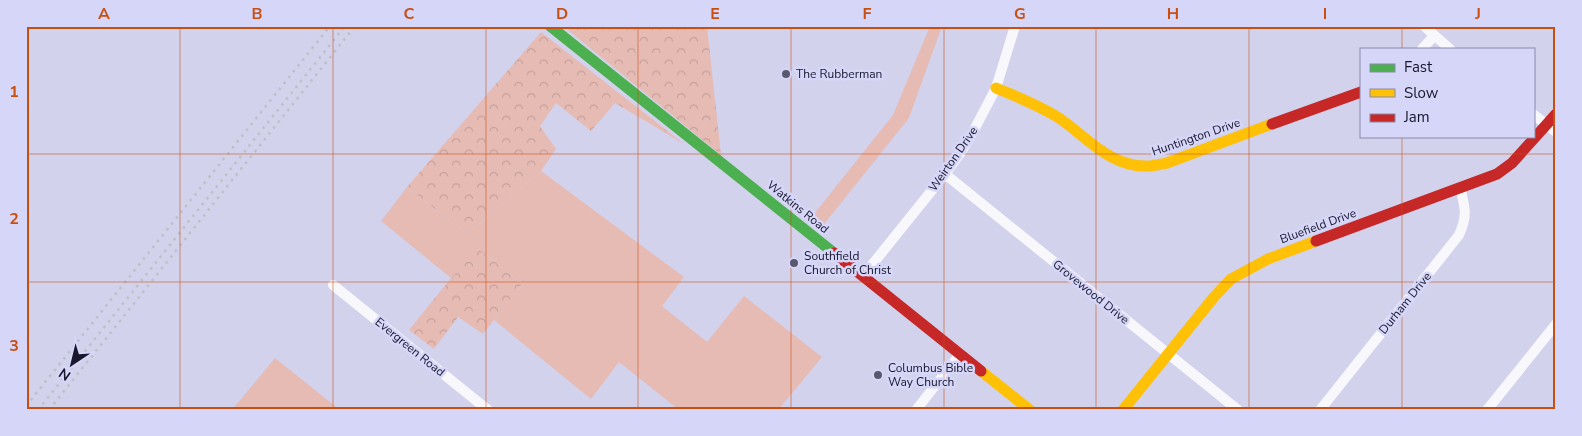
<svg xmlns="http://www.w3.org/2000/svg" width="1582" height="436" font-family="'Nunito Sans',sans-serif">
  <defs>
    <pattern id="forest-crowns" width="20" height="18" patternUnits="userSpaceOnUse" patternTransform="scale(1.25)"><rect width="20" height="18" fill="#e6bbb4"/><path d="M2 6a3 3 0 1 1 6 0M12 15a3 3 0 1 1 6 0" fill="none" stroke="#c5a09b"/></pattern>
  </defs>
  <rect width="100%" height="100%" fill="#d2d2ec"/>
  <path fill="#e6bbb4" d="M 930,26 L 942,26 L 909,118 L 821,228 L 810,219 L 893,115 Z
    M 541,171 L 684,277 L 662,306 L 707,342 L 744,296 L 822,357 L 778,410 L 679,410 L 619,362 L 591,399 L 494,320 L 522,284 L 479,249 L 451,278 L 381,221 L 407,187 L 467,234 Z
    M 275,358 L 340,410 L 232,410 Z"/>
  <path fill="url(#forest-crowns)" d="M 563,26 L 707,26 L 721,155 Z
    M 541,32 L 684,144 L 615,103 L 591,131 L 556,103 L 540,126 L 556,149 L 541,171 L 467,234 L 407,187 Z
    M 479,249 L 522,284 L 483,334 L 458,317 L 434,349 L 409,330 L 451,278 Z"/>
  <g fill="none" stroke-linecap="round" stroke-linejoin="round">
    <path stroke="#f8f8fc" stroke-width="10" d="M 1424,26 L 1450,49
      M 1422,49 L 1434,36
      M 1533,114 L 1556,132
      M 945,174 L 1238,410
      M 863,276 L 945,174 L 961,152 L 973,132 L 996,88 L 1015,26
      M 333,285 L 488,410
      M 916,410 L 960,354
      M 1320,410 L 1459,235 C 1468,215 1465,208 1460,187
      M 1487,410 L 1556,324"/>
    <path stroke="#4caf50" stroke-width="11" d="M 550,26 L 834,253"/>
    <path stroke="#ffc107" stroke-width="11" d="M 996,88 C 1017,97 1039,105 1059,118 C 1087,137 1111,168 1148,166 C 1154,166 1161,164 1167,163 L 1272,124
      M 981,371 L 1030,410
      M 1123,410 L 1214,297 L 1231,279 L 1268,259 L 1316,241"/>
    <path stroke="#c62828" stroke-width="11" d="M 1272,124 L 1361,92
      M 1316,241 L 1497,174 L 1512,163 L 1556,114
      M 834,253 L 981,371"/>
    <path stroke="#bfbfc6" stroke-width="2.5" stroke-dasharray="2.5 5" stroke-linecap="butt" d="M 26,406 L 330,26
      M 38,410 L 345,26
      M 49,410 L 355,26"/>
  </g>
  <path fill="none" stroke="#c94f11" stroke-width="1" stroke-opacity="0.55" d="M 180,26 L 180,410M 333,26 L 333,410M 486,26 L 486,410M 638,26 L 638,410M 791,26 L 791,410M 944,26 L 944,410M 1096,26 L 1096,410M 1249,26 L 1249,410M 1402,26 L 1402,49M 1402,136 L 1402,410M 26,154 L 1556,154M 26,282 L 1556,282"/>
  <g fill="#59586f" stroke="#d6d6f9" stroke-width="2">
    <circle cx="786" cy="74" r="5"/>
    <circle cx="794" cy="263" r="5"/>
    <circle cx="878" cy="375" r="5"/>
  </g>
  <g text-anchor="middle" dominant-baseline="central" stroke-width="5" stroke-linejoin="round" paint-order="stroke">
    <g font-size="12" fill="#18172b" stroke="#d6d6f9" text-anchor="start">
      <text x="796" y="74">The Rubberman</text>
      <text x="804" y="256">Southfield<tspan x="804" dy="14">Church of Christ</tspan></text>
      <text x="888" y="368">Columbus Bible<tspan x="888" dy="14">Way Church</tspan></text>
    </g>
    <g font-size="12" fill="#18172b" stroke="#d6d6f9">
      <text transform="translate(1196 137) rotate(-19)">Huntington Drive</text>
      <text transform="translate(953 159) rotate(-55)">Weirton Drive</text>
      <text transform="translate(798 207) rotate(39)">Watkins Road</text>
      <text transform="translate(1318 226) rotate(-20)">Bluefield Drive</text>
      <text transform="translate(1091 292) rotate(39)">Grovewood Drive</text>
      <text transform="translate(1405 303) rotate(-51)">Durham Drive</text>
      <text transform="translate(410 347) rotate(39)">Evergreen Road</text>
    </g>
  </g>
  <rect width="1582" height="436" fill="none" stroke="#d6d6f9" stroke-width="55"/>
  <rect x="1360" y="48" width="175" height="90" fill="#d6d6f9" stroke="#8a8aa7"/>
  <rect x="1370" y="64" width="25" height="8" fill="#4caf50" stroke="#8a8aa7"/>
  <text x="1404" y="72" font-size="15" fill="#18172b">Fast</text>
  <rect x="1370" y="89" width="25" height="8" fill="#ffc107" stroke="#8a8aa7"/>
  <text x="1404" y="98" font-size="15" fill="#18172b">Slow</text>
  <rect x="1370" y="114" width="25" height="8" fill="#c62828" stroke="#8a8aa7"/>
  <text x="1404" y="122" font-size="15" fill="#18172b">Jam</text>
  <g transform="translate(72 364) rotate(215)" stroke="#d6d6f9" stroke-width="4" paint-order="stroke">
  <path d="M0-4L9 19L0 12L-9 19Z" fill="#18172b"/>
  <text y="-8" font-size="14" font-weight="bold" text-anchor="middle" fill="#18172b">N</text>
  </g>
  <rect x="28" y="28" width="1526" height="380" fill="none" stroke="#c94f11" stroke-width="2"/>
  <g font-size="16" text-anchor="middle" font-weight="bold" fill="#c94f11">
    <text x="104" y="19">A</text>
    <text x="257" y="19">B</text>
    <text x="409" y="19">C</text>
    <text x="562" y="19">D</text>
    <text x="715" y="19">E</text>
    <text x="867" y="19">F</text>
    <text x="1020" y="19">G</text>
    <text x="1173" y="19">H</text>
    <text x="1325" y="19">I</text>
    <text x="1478" y="19">J</text>
    <text x="14" y="97">1</text>
    <text x="14" y="224">2</text>
    <text x="14" y="351">3</text>
  </g>
</svg>
